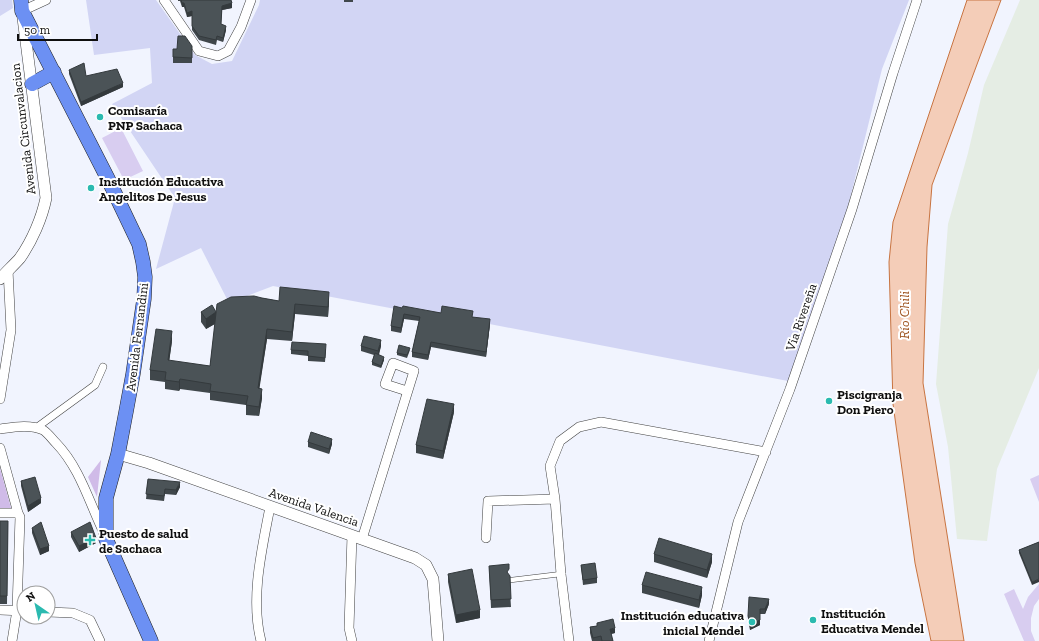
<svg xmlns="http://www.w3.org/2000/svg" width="1039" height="641" font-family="'Zilla Slab',serif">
  <rect width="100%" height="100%" fill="#f1f4fe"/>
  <path fill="#e5ede4" d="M 1020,0 L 1039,0 L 1039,368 L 997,469 L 987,541 L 957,539 L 948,447 L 936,384 L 948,224 L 968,153 L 984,85 Z"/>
  <path fill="#d2d5f4" d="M 0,0 L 12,0 L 13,8 L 0,16 Z
    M 86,0 L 156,0 L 195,55 L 212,64 L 232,61 L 259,5 L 260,0 L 909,0 L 882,69 L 847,211 L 788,381 L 474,321 L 422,314 L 273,286 L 229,303 L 201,248 L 156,269 L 175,198 L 112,104 L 152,83 L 150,48 L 94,55 Z"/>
  <path fill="#d0bbe8" d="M 101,460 L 97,497 L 88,477 Z
    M 0,468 L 11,508 L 0,508 Z"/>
  <path fill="#d8cdf0" d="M 121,128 L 143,171 L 124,180 L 102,138 Z
    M 1039,475 L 1039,502 L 1030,479 Z
    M 1039,584 L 1039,599 L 1034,606 L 1031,618 L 1031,631 L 1035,641 L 1024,641 L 1004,594 L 1014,589 L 1023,609 L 1028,597 Z"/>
  <path fill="#f4cdb8" stroke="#c87441" d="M 967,0 L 1001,0 L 932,185 L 927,247 L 923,383 L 964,641 L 931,641 L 915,563 L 893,404 L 889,262 L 893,222 Z"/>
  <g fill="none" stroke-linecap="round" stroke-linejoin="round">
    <g stroke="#424242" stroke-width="5.5">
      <path id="service" d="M 511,580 L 561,574"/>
    </g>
    <g stroke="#424242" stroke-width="8">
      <path id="pedestrian" d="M 36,428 L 95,385 L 103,367"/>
    </g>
    <g stroke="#424242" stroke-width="10">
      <path id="minor" d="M 164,0 L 199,51 L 218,56 L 228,51 L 241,27 L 251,0
        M 22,11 L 46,0
        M 0,399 L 11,330 L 8,270
        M 0,429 C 14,427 30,424 43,430 C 48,433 52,439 56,443 C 80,468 89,502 104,533
        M 0,448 L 18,513 L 20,517 L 17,610 L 12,641
        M 0,513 L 18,513
        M 486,538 L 488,501 L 555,499
        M 362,539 L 414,371 L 393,363 L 385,384 L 407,391
        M 0,610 L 24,611
        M 48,612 L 73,613 L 90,620 L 100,641
        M 261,641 C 250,598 262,549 270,507
        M 352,641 L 349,628 L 352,535
        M 569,641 L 561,574 L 555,499 L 550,466 L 560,441 L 579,427 L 601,422 L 766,452
        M 709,641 L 738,522 L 790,389 L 852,209 L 893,73 L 917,0"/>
    </g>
    <g stroke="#424242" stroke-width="12">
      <path id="tertiary" d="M 0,279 C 6,272 14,265 20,258 C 32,241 42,218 46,198 L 23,18
        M 118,454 L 149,463 L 415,558 L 426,565 L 433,579 L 438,641"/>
    </g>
    <g stroke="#202020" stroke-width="15">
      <path id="primary" d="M 21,0 L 22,11 L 108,179 L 139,244 L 143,262 L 145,277 L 144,299 L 133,374 L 126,412 L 118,454 L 106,498 L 106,539 L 151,641
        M 32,84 L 54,72"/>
    </g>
    <use href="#service" stroke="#fff" stroke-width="4.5"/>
    <use href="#pedestrian" stroke="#fff" stroke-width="7"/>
    <use href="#minor" stroke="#fff" stroke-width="9"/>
    <use href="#tertiary" stroke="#fff" stroke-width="11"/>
    <use href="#primary" stroke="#6c90f3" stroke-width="14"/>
  </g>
  <path fill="#40474b" d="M 178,0 L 231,0 L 232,8 L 222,10 L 221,24 L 226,30 L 223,42 L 217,40 L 216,45 L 199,40 L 192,30 L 192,16 L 187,17 L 184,7 L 182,7 L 180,1 L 178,1 Z
    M 344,0 L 353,0 L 353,2 L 344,2 Z
    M 192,46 L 192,63 L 173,63 L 173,49 L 177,49 Z
    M 69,70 L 86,76 L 123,87 L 81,106 L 69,74 Z
    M 262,298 L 279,301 L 329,301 L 328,317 L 295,314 L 292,341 L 267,339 L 259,388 L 262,398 L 259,416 L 246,415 L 246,405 L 210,400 L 210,393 L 180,389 L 179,391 L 165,389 L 165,382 L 150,380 L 150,370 L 172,341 L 169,361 L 210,366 L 215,324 L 206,329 L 201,322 L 201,312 L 216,312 Z
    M 402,308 L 473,317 L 490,324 L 486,357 L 431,347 L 428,360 L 412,357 L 412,352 L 419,321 L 404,319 L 401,333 L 391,331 L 391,326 Z
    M 361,346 L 381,346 L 379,355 L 384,360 L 381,368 L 372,365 L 372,362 L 374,355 L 361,351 Z
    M 326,349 L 325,362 L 308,361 L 308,356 L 291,354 L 291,350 Z
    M 410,350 L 407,358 L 397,355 L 397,353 Z
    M 454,412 L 443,459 L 416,453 L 416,445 Z
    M 308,442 L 332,444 L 329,454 L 308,447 Z
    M 148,479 L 180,487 L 176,495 L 165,494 L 164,501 L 146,499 Z
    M 21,481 L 41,503 L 28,512 L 21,486 Z
    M 0,521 L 8,521 L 7,604 L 0,604 Z
    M 32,528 L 49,551 L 40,555 L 32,533 Z
    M 71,532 L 96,543 L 79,552 L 71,537 Z
    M 1039,542 L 1032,585 L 1019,553 L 1019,550 Z
    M 654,554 L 712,562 L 707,578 L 654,562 Z
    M 581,565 L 597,578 L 597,583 L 583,585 Z
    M 489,566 L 509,575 L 511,607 L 491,608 Z
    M 448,574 L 480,618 L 456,623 L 448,582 Z
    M 642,585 L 702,595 L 699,608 L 642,593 Z
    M 769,604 L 765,614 L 760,614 L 760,625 L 750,630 L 748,621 L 748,616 Z
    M 597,623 L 615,633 L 611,634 L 613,641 L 592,641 L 590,633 L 590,627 L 597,626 Z"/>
  <path fill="#343a3d" d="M 182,3 L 184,3 L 184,7 L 182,7 Z
    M 232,3 L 232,8 L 222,10 L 222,6 Z
    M 192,11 L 192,16 L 187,17 L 187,13 Z
    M 226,26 L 226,30 L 223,42 L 223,38 Z
    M 123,83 L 123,87 L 81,106 L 81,102 Z
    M 329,292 L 329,301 L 328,317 L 328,307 Z
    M 295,304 L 295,314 L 292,341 L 292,332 Z
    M 216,312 L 216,323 L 206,329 L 206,319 Z
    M 404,314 L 404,319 L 401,333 L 401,328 Z
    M 490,319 L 490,324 L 486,357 L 486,352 Z
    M 267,329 L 267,339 L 258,398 L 258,388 Z
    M 172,331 L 172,341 L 168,370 L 168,360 Z
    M 381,340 L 381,346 L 378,356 L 378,351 Z
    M 431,342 L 431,347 L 428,360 L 428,355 Z
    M 384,357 L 384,360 L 381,368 L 381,366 Z
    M 180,379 L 180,389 L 179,391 L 179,382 Z
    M 262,389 L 262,398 L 259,416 L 259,407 Z
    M 454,404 L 454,412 L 443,459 L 443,451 Z
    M 332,439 L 332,444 L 329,454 L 329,449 Z
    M 180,482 L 180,487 L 176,495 L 176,490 Z
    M 41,498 L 41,503 L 28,512 L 28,506 Z
    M 96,538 L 96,543 L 79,552 L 79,546 Z
    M 49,546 L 49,551 L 40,555 L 40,549 Z
    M 712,554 L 712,562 L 707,578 L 707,570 Z
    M 1039,579 L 1039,582 L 1032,585 L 1032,582 Z
    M 702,587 L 702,595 L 699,608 L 699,600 Z
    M 769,599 L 769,604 L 765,614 L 765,609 Z
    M 760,609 L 760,625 L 750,630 L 750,625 Z
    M 480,610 L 480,618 L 456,623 L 456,615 Z
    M 615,628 L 615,633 L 610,634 L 610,629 Z"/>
  <path fill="#4b5357" stroke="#343a3d" d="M 181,0 L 231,0 L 232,3 L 222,6 L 221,24 L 226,26 L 223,38 L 217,36 L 216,40 L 199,36 L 192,26 L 192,11 L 187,13 L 184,3 L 182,3 Z
    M 178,36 L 185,36 L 192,46 L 192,58 L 173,57 L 173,49 L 177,49 Z
    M 84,63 L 86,76 L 117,69 L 123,83 L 81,102 L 69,70 Z
    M 280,287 L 329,292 L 328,307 L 295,304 L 292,332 L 267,329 L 258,388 L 262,389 L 259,407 L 246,405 L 248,396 L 210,391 L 211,384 L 180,379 L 179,382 L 165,380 L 166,372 L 150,370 L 156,329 L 172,331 L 168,360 L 210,366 L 217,304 L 231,297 L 254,296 L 262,298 L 279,301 Z
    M 212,305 L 216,312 L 206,319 L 201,312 Z
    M 394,306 L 402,308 L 403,306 L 441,313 L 442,306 L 473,311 L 472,317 L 490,319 L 486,352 L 431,342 L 428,355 L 412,352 L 420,317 L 404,314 L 401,328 L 391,326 Z
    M 364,336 L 381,340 L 378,351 L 361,346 Z
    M 292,342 L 326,344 L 325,358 L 308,356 L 308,351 L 291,350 Z
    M 399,345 L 410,348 L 407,355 L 397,353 Z
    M 375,353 L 384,357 L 381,366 L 372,362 Z
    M 427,399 L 454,404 L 443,451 L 416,445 Z
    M 311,432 L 332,439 L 329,449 L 308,442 Z
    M 35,477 L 41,498 L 28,506 L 21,481 Z
    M 148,479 L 180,482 L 176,490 L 165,489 L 164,496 L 146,494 Z
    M 0,521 L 8,521 L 7,596 L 0,596 Z
    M 41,522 L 49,546 L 40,549 L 32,528 Z
    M 90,522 L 96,538 L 79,546 L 71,532 Z
    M 659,538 L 712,554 L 707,570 L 654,554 Z
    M 1039,542 L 1039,579 L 1032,582 L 1019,550 Z
    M 595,563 L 597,578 L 583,580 L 581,565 Z
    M 509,564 L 509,569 L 507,572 L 510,576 L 511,599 L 491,600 L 489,566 Z
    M 472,569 L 480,610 L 456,615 L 448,574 Z
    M 646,572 L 702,587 L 699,600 L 642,585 Z
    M 749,597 L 769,599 L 765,609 L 760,609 L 760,620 L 750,625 L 748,616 Z
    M 613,619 L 615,628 L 610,629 L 613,641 L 602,641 L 601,636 L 593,638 L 590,627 L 597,626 L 597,623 Z"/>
  <g fill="#2bbab0" stroke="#fff" stroke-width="1.5">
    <circle cx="100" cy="117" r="4"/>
    <circle cx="91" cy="188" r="4"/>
    <circle cx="829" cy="401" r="4"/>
    <path d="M88 534h4v4h4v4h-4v4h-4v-4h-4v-4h4z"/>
    <circle cx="813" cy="620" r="4"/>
    <circle cx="752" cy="622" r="4"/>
  </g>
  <g text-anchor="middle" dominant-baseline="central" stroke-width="4" stroke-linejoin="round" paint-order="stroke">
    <g font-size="13" font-weight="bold" fill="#0f0f0f" stroke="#fff" text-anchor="start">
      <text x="108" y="110">Comisaría<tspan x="108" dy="15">PNP Sachaca</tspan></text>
      <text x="99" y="181">Institución Educativa<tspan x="99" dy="15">Angelitos De Jesus</tspan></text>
      <text x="837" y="394">Piscigranja<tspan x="837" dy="15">Don Piero</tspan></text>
      <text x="99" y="533">Puesto de salud<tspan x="99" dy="15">de Sachaca</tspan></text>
      <text x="821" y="613">Institución<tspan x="821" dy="15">Educativa Mendel</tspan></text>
      <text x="744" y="615" text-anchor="end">Institución educativa<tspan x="744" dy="15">inicial Mendel</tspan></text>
    </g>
    <g font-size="13" fill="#0f0f0f" stroke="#fff">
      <text transform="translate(23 129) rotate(-97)">Avenida Circunvalacion</text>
      <text transform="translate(801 317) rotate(-71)">Via Rivereña</text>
      <text transform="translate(137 337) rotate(-83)">Avenida Fernandini</text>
      <text transform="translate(314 507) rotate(19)">Avenida Valencia</text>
    </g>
    <g font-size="14" font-style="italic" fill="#9c511c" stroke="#fff">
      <text transform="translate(904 315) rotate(-90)">Río Chili</text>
    </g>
  </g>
  <g transform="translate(36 605) rotate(326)"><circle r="19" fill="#ffffff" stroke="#9f9f9f"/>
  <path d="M0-3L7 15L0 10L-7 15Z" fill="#2bbab0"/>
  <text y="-6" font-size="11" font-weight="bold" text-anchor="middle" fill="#0f0f0f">N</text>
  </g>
  <path d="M18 34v6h79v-6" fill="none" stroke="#0f0f0f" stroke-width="2"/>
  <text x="24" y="34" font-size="12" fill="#0f0f0f" stroke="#ffffff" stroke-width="3" paint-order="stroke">50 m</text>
</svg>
